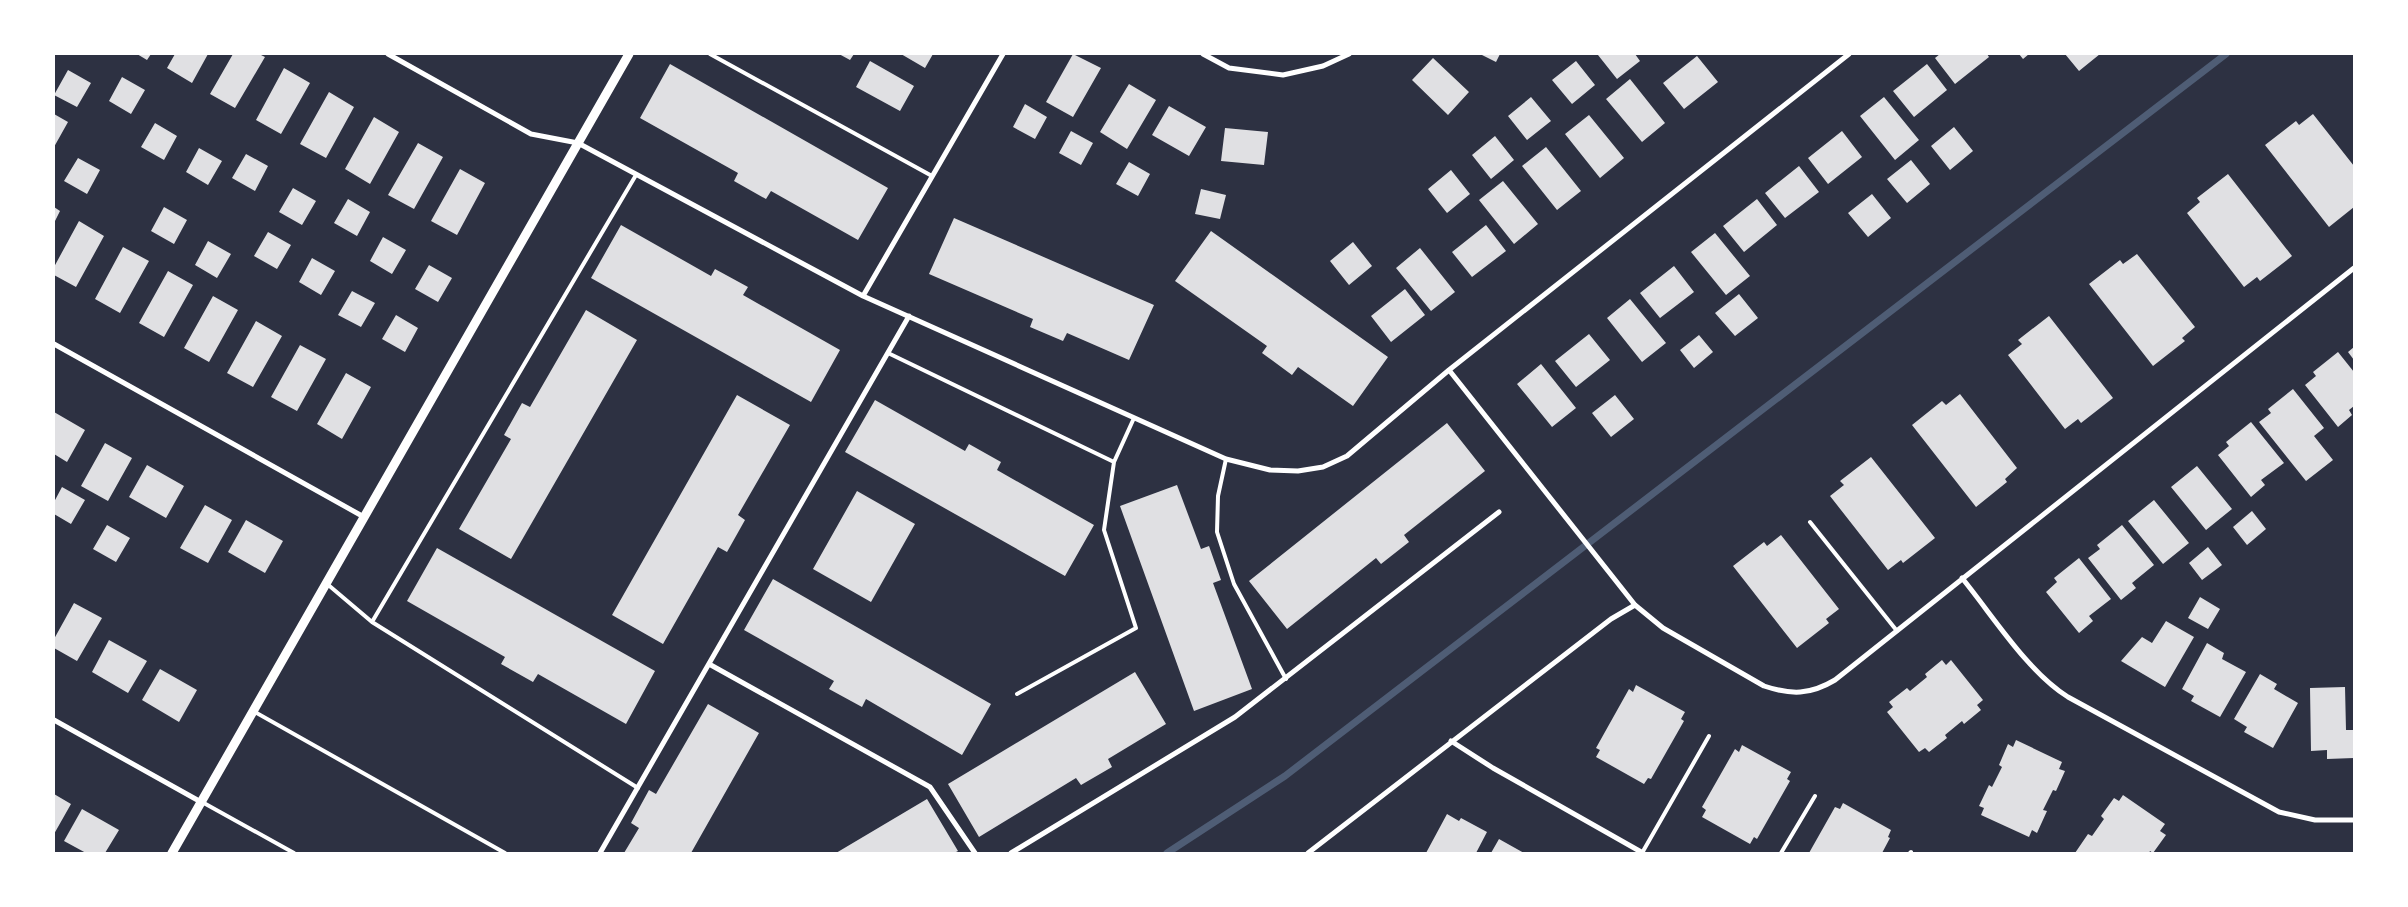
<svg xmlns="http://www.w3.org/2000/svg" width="2408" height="907" font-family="'IBM Plex Sans',sans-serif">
  <rect width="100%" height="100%" fill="#2d3142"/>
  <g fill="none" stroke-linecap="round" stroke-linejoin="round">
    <path stroke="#4f5d75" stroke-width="7" d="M 1167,853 L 1285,776 L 2226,54"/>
  </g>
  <path fill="#e0e0e3" d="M 137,54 L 151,54 L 147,60 Z
    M 175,54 L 208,54 L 192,83 L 167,68 Z
    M 233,54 L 259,54 L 265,57 L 235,108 L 210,94 Z
    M 839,54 L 854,54 L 850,60 Z
    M 901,54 L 933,54 L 925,68 Z
    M 1073,54 L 1101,68 L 1073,117 L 1046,102 Z
    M 1480,54 L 1500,54 L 1496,62 Z
    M 1600,54 L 1635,54 L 1640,61 L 1617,79 L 1598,55 Z
    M 1940,54 L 1987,54 L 1989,57 L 1955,84 L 1935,58 Z
    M 2019,54 L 2029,54 L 2023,59 Z
    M 2065,54 L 2100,54 L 2079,71 Z
    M 1697,56 L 1718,82 L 1684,109 L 1663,83 Z
    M 1433,58 L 1469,92 L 1448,115 L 1412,80 Z
    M 870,61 L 914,86 L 900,111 L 856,87 Z
    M 1576,61 L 1595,85 L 1572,104 L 1552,80 Z
    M 670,64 L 888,188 L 858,240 L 771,191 L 766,199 L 734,181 L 738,173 L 640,118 Z
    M 1927,64 L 1947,90 L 1914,117 L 1893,91 Z
    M 284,68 L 310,83 L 281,134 L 256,120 Z
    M 68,70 L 91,83 L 77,107 L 54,95 Z
    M 122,77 L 145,90 L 131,114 L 109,101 Z
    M 1630,79 L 1665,123 L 1642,142 L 1606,99 Z
    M 1129,84 L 1156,100 L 1127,149 L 1100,132 Z
    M 329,92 L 354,107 L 326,158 L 300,144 Z
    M 1531,97 L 1551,121 L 1527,140 L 1508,116 Z
    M 1884,97 L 1919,140 L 1895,160 L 1860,116 Z
    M 1025,104 L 1047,117 L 1035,139 L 1013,127 Z
    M 1169,106 L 1206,127 L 1189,156 L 1152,135 Z
    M 54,114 L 68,122 L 54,147 Z
    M 2313,114 L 2354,166 L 2354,207 L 2329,227 L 2265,145 L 2296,121 L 2299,125 Z
    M 1589,115 L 1624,158 L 1600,178 L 1565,134 Z
    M 374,117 L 399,132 L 370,184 L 345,169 Z
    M 155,123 L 177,136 L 164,160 L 141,147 Z
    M 1954,127 L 1973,151 L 1950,170 L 1931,146 Z
    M 1225,128 L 1268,132 L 1264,165 L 1221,161 Z
    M 1071,131 L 1093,143 L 1081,165 L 1059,153 Z
    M 1842,131 L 1862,157 L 1828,184 L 1808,158 Z
    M 1495,136 L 1514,160 L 1491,179 L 1472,155 Z
    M 418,143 L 443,157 L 414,209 L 388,195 Z
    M 1546,147 L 1581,191 L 1557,210 L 1522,166 Z
    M 199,148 L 222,161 L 208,185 L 186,172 Z
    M 246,154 L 268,166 L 255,191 L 232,178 Z
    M 78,158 L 100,170 L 87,194 L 64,181 Z
    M 1911,160 L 1930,184 L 1907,203 L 1887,179 Z
    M 1129,162 L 1150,174 L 1138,196 L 1116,184 Z
    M 1799,166 L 1819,192 L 1785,218 L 1765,193 Z
    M 460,169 L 485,183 L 457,235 L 431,221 Z
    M 1451,170 L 1470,194 L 1447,213 L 1428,189 Z
    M 2228,174 L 2292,256 L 2260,281 L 2257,277 L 2244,287 L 2187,213 L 2200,202 L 2197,198 Z
    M 1503,181 L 1538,224 L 1514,244 L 1479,200 Z
    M 293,188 L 316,201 L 302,225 L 279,212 Z
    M 1201,189 L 1226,195 L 1220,219 L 1195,214 Z
    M 1872,194 L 1891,218 L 1868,237 L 1848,213 Z
    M 348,199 L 370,212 L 357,236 L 334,223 Z
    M 1757,199 L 1777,225 L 1744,252 L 1723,226 Z
    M 54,207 L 60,211 L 54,223 Z
    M 164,207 L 187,220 L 174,244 L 151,231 Z
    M 954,218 L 1154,305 L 1129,360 L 1067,333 L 1063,341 L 1030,327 L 1033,319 L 929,274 Z
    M 79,221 L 104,236 L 76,287 L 54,275 L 54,267 Z
    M 621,225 L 711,276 L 715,269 L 748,287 L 743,295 L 840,350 L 811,402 L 591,278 Z
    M 1486,225 L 1506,251 L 1472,277 L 1452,252 Z
    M 1211,231 L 1388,357 L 1353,406 L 1298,367 L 1292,375 L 1262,353 L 1267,346 L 1175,281 Z
    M 268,232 L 291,245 L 277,269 L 254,256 Z
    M 1715,233 L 1750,276 L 1726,295 L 1691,252 Z
    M 383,237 L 406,250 L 392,274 L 370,261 Z
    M 208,241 L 231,254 L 217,278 L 195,265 Z
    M 1353,242 L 1372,266 L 1349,285 L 1330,261 Z
    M 123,247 L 149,261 L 120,313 L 95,299 Z
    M 1420,248 L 1455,292 L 1431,311 L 1396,268 Z
    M 2137,254 L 2195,327 L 2182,338 L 2185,341 L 2153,366 L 2089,284 L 2120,260 L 2123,264 Z
    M 312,258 L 335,271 L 321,295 L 299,282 Z
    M 429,265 L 452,278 L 438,302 L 415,289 Z
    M 1674,266 L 1694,292 L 1660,318 L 1640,293 Z
    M 168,271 L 193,285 L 164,337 L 139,323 Z
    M 1405,289 L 1425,315 L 1391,342 L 1371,316 Z
    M 352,291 L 375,303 L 361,327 L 338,315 Z
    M 1739,294 L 1758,318 L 1735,336 L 1715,313 Z
    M 213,296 L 238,310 L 209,362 L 184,348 Z
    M 1630,299 L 1666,343 L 1642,362 L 1607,318 Z
    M 586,310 L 637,340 L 511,559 L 459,529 L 511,439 L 504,435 L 522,403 L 530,407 Z
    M 396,315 L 418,328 L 405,352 L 382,339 Z
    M 2049,316 L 2113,398 L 2081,423 L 2078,419 L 2065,429 L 2008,355 L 2022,344 L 2018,340 Z
    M 256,321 L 282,336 L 253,387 L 227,373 Z
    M 1589,334 L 1610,360 L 1576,387 L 1555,361 Z
    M 1699,335 L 1713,352 L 1694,368 L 1680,350 Z
    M 300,345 L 326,359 L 297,411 L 271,397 Z
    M 2354,347 L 2354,360 L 2348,352 Z
    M 2338,352 L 2354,372 L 2354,406 L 2349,410 L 2352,415 L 2338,427 L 2305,385 L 2316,376 L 2313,372 Z
    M 1541,364 L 1576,408 L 1552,427 L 1517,384 Z
    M 346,373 L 371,387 L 342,439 L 317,424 Z
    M 2293,389 L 2324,428 L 2314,436 L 2333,460 L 2306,481 L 2259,422 L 2271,413 L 2268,409 Z
    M 1960,394 L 2017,468 L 2005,479 L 2007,482 L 1976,507 L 1912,425 L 1942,401 L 1946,405 Z
    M 737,395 L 790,425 L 738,515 L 745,520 L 727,552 L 718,547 L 663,644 L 612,615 Z
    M 1615,395 L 1634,419 L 1611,437 L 1592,413 Z
    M 875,400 L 965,451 L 969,444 L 1001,462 L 997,470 L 1094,525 L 1065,576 L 845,452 Z
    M 54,412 L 85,430 L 67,462 L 54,454 Z
    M 2251,422 L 2284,463 L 2261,480 L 2265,485 L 2251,497 L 2218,455 L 2229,446 L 2226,442 Z
    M 1447,423 L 1485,471 L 1404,535 L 1409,542 L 1381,564 L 1376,558 L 1287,629 L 1249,581 Z
    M 105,443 L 132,458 L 108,501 L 81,486 Z
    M 1871,457 L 1935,538 L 1903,563 L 1901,560 L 1888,570 L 1830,496 L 1844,485 L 1840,481 Z
    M 147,465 L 184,486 L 166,518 L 129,497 Z
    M 2197,466 L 2232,509 L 2206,530 L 2171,487 Z
    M 1177,485 L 1201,549 L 1209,546 L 1221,580 L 1213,583 L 1252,689 L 1194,711 L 1120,506 Z
    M 62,487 L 85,500 L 71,524 L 54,514 L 54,502 Z
    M 857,491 L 915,524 L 871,602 L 813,569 Z
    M 2154,500 L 2189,543 L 2163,564 L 2128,521 Z
    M 205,505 L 232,520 L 208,563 L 180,548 Z
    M 2252,511 L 2266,529 L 2247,545 L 2233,527 Z
    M 246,520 L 283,541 L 265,573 L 228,552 Z
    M 107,525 L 130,538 L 116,562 L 93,549 Z
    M 2122,525 L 2154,565 L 2132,583 L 2136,588 L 2121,600 L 2088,558 L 2100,549 L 2097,545 Z
    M 1781,535 L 1839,609 L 1826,619 L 1829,623 L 1797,648 L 1733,566 L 1764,542 L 1767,546 Z
    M 2208,547 L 2222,565 L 2202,580 L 2189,563 Z
    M 437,548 L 655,671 L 626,724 L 538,674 L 533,682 L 501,664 L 505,657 L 407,601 Z
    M 2079,558 L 2111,599 L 2089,616 L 2093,621 L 2079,633 L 2046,592 L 2057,582 L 2054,578 Z
    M 773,579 L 991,704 L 962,755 L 866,699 L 862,707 L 829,689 L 834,681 L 744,630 Z
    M 2200,597 L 2220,609 L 2208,629 L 2188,618 Z
    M 74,603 L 102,618 L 77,661 L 54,648 L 54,639 Z
    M 2166,621 L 2194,637 L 2165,687 L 2121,661 L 2142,637 L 2152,643 Z
    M 109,640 L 147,661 L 128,693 L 92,672 Z
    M 2207,643 L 2224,653 L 2222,659 L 2246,672 L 2220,717 L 2191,701 L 2194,696 L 2182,689 Z
    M 1942,660 L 1946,665 L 1951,660 L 1983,700 L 1977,705 L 1981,710 L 1964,724 L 1962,721 L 1945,735 L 1947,738 L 1929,752 L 1925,748 L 1919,752 L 1887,712 L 1893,707 L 1889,702 L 1907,688 L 1910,691 L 1927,677 L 1925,674 Z
    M 160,669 L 197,690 L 179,722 L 142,700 Z
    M 1135,672 L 1166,724 L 1108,759 L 1112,767 L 1081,785 L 1076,778 L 979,837 L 948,784 Z
    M 2260,674 L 2277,684 L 2274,689 L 2298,703 L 2273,748 L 2244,732 L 2247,727 L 2234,719 Z
    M 1636,685 L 1685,712 L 1681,719 L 1684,721 L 1651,779 L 1648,778 L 1644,784 L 1596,757 L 1600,750 L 1596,748 L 1629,689 L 1633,692 Z
    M 2345,687 L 2346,730 L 2354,730 L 2354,758 L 2327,759 L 2327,750 L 2311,751 L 2310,688 Z
    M 708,704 L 759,733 L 691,853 L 624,853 L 639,828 L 631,823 L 649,790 L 656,794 Z
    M 2016,740 L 2062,762 L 2059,769 L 2065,771 L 2056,791 L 2053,790 L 2043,810 L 2047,811 L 2037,833 L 2032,830 L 2029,837 L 1981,815 L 1984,808 L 1979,806 L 1989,785 L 1992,787 L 2002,767 L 1999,765 L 2008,744 L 2013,747 Z
    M 1742,745 L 1791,772 L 1787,779 L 1790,781 L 1757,839 L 1754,837 L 1750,844 L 1702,817 L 1706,810 L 1702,807 L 1735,749 L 1739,752 Z
    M 54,794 L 71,804 L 54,834 Z
    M 2123,795 L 2165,824 L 2160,831 L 2166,835 L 2153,853 L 2150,851 L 2149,853 L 2075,853 L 2088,834 L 2092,836 L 2104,819 L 2101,816 L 2114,798 L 2119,801 Z
    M 927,799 L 958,851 L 954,853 L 836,853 Z
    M 1843,803 L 1891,830 L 1888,837 L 1890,838 L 1882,853 L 1809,853 L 1835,807 L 1840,809 Z
    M 82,809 L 119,830 L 105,853 L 86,853 L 64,841 Z
    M 1447,814 L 1459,821 L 1461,818 L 1487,832 L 1476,853 L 1426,853 Z
    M 1499,839 L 1524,853 L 1491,853 Z"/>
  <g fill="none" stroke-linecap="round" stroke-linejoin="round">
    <path stroke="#fff" stroke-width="4" d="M 710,54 L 932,176
      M 888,353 L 1114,462
      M 1226,459 L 1218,496 L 1217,532 L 1234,584 L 1286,679
      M 1810,522 L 1897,631
      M 326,583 L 372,622 L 638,788
      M 372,622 L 636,175
      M 1017,694 L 1136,628 L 1104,530 L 1114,462 L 1134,418
      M 253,711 L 505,853
      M 202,802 L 294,853
      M 1642,853 L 1709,736
      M 1781,853 L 1815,796
      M 1910,853 L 1911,852"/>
    <path stroke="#fff" stroke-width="5" d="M 388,54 L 531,134 L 578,143 L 863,296 L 1226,459 L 1270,470 L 1298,471 L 1323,467 L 1347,456 L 1449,370 L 1849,54
      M 1203,54 L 1229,68 L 1283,75 L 1323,66 L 1349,54
      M 863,296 L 1003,54
      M 54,344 L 364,517
      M 1449,370 L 1635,605 L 1663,628 L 1764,686 C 1791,695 1810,695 1835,680 L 2354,268
      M 1962,578 C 1993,616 2027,671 2068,697 L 2279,812 L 2315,820 L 2354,820
      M 709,664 L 930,787 L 975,853
      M 54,720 L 201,802
      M 1451,741 L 1493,768 L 1643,853
      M 600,853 L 909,316
      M 1011,853 L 1235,717 L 1499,512
      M 1308,853 L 1611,619 L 1635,605"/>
    <path stroke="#fff" stroke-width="9" d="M 172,853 L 629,54"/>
  </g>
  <rect width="2408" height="907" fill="none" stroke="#ffffff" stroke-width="110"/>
</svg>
